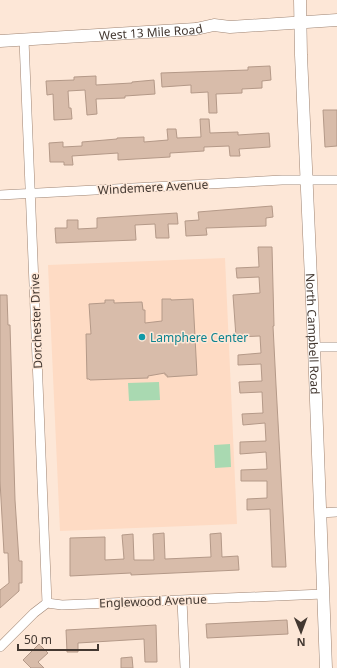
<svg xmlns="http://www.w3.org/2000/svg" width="337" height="668" font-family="'Noto Sans',sans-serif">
  <rect width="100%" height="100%" fill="#fde7d7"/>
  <path fill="#fedbc4" d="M 225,258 L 237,524 L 60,531 L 48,265 Z"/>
  <path fill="#a9d9b1" d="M 159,382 L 160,400 L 129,401 L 128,383 Z
    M 230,444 L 231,467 L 215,468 L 214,445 Z"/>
  <path fill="#d8bcaa" stroke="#b49988" d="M 270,66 L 271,80 L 262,81 L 262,88 L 242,89 L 242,93 L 216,94 L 217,113 L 209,113 L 208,92 L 191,93 L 191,85 L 162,87 L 161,73 L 248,70 L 248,67 Z
    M 96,76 L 96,85 L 132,83 L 132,82 L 154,80 L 155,94 L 125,96 L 125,98 L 96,99 L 97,114 L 87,115 L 85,90 L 68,91 L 69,108 L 71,108 L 72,119 L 54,120 L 53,94 L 47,95 L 46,81 L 74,80 L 74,77 Z
    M 323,110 L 337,110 L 337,146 L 325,147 Z
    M 200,119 L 209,119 L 210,133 L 238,132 L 238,135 L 269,133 L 270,147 L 239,149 L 240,156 L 230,156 L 229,146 L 204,147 L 204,151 L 170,153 L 170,157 L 118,160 L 118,153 L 72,156 L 73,165 L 64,165 L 64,162 L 50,162 L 49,143 L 63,142 L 63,147 L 82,146 L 82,142 L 117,139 L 117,138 L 144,137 L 144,142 L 168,140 L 167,129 L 176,129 L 177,138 L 201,137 Z
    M 272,206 L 273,217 L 266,218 L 266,226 L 206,228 L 207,235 L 186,236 L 185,221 L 199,220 L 198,212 Z
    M 177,213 L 178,224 L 168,224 L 169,238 L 156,238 L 155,224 L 135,225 L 136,240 L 56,243 L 55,228 L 67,228 L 67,220 L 78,220 L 78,229 L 97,228 L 97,218 Z
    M 258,247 L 272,247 L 274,326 L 273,326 L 276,385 L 286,567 L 272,567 L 270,509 L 247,510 L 247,499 L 267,498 L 267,481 L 241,481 L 241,470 L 267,469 L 266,452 L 240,454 L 240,442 L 266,441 L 265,423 L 243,425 L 242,414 L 263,413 L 262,392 L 240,393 L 239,382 L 262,381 L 261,364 L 238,365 L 238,355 L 261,353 L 260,336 L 236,337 L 233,295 L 260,293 L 259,277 L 237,278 L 236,268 L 259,267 Z
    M 0,295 L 7,295 L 8,325 L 10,325 L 15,500 L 19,561 L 22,561 L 22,583 L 19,583 L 19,591 L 0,608 L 0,590 L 9,583 L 8,553 L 4,553 L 0,481 Z
    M 162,299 L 171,299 L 171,300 L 193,299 L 197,375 L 167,377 L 167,375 L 165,375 L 165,373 L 148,376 L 148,378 L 90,380 L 89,379 L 87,379 L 86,334 L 91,334 L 89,304 L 105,303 L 105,300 L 114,300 L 114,303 L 142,302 L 143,310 L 145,310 L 145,323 L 162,321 Z
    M 164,533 L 165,559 L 211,557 L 210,534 L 221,533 L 222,557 L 238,556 L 239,570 L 131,575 L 131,573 L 70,576 L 70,538 L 105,537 L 105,560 L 124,559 L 122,535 L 133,534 L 134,560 L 154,560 L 153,534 Z
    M 287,620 L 288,634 L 207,638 L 206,624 Z
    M 156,625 L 157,662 L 145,662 L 144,639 L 78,643 L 78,652 L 67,652 L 66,630 Z
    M 39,644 L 48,653 L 38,662 L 44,668 L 31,668 L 23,660 Z
    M 132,657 L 133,668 L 121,668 L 121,658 Z"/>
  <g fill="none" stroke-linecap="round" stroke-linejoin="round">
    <g stroke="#9e8473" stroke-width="10">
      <path id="street" d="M 24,40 L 47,603
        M 0,195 L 282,180 L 337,180
        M 314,347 L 337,347
        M 320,513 L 337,512
        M 182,600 L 185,668
        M 0,647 L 34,613 L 47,603 L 62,605 L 323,594"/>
    </g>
    <g stroke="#9e8473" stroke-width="13">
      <g id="secondary">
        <path id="s1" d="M 300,0 L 301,55 L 314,347 L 326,668"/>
        <path id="s2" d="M 0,41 L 196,29 L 214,25 L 230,27 L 337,20"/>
      </g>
    </g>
    <use href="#street" stroke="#fff" stroke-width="9"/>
    <use href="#secondary" stroke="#fff" stroke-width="12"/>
  </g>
  <circle fill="#0f9aa8" stroke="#fde7d7" stroke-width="1.5" cx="142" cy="337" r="4"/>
  <g text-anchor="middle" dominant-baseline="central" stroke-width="3" stroke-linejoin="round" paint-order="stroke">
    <g font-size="12" fill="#433831" stroke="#fde7d7">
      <text stroke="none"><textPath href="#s2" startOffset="151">West 13 Mile Road</textPath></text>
      <text transform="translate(153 187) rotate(-3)">Windemere Avenue</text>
      <text transform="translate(36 321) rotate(-92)">Dorchester Drive</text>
      <text stroke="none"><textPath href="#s1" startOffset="334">North Campbell Road</textPath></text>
      <text transform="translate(153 601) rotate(-2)">Englewood Avenue</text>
    </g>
    <g font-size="12" fill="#0d838f" stroke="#fde7d7" text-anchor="start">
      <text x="150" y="337">Lamphere Center</text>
    </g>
  </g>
  <g transform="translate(301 632) rotate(179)" stroke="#fde7d7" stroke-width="3" paint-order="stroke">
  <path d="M0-3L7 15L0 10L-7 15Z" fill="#433831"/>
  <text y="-6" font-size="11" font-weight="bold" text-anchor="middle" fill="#433831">N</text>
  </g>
  <path d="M18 644v6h80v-6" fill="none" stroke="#433831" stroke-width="2"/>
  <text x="24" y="644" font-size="12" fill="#433831" stroke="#fde7d7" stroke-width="3" paint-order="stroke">50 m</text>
</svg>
